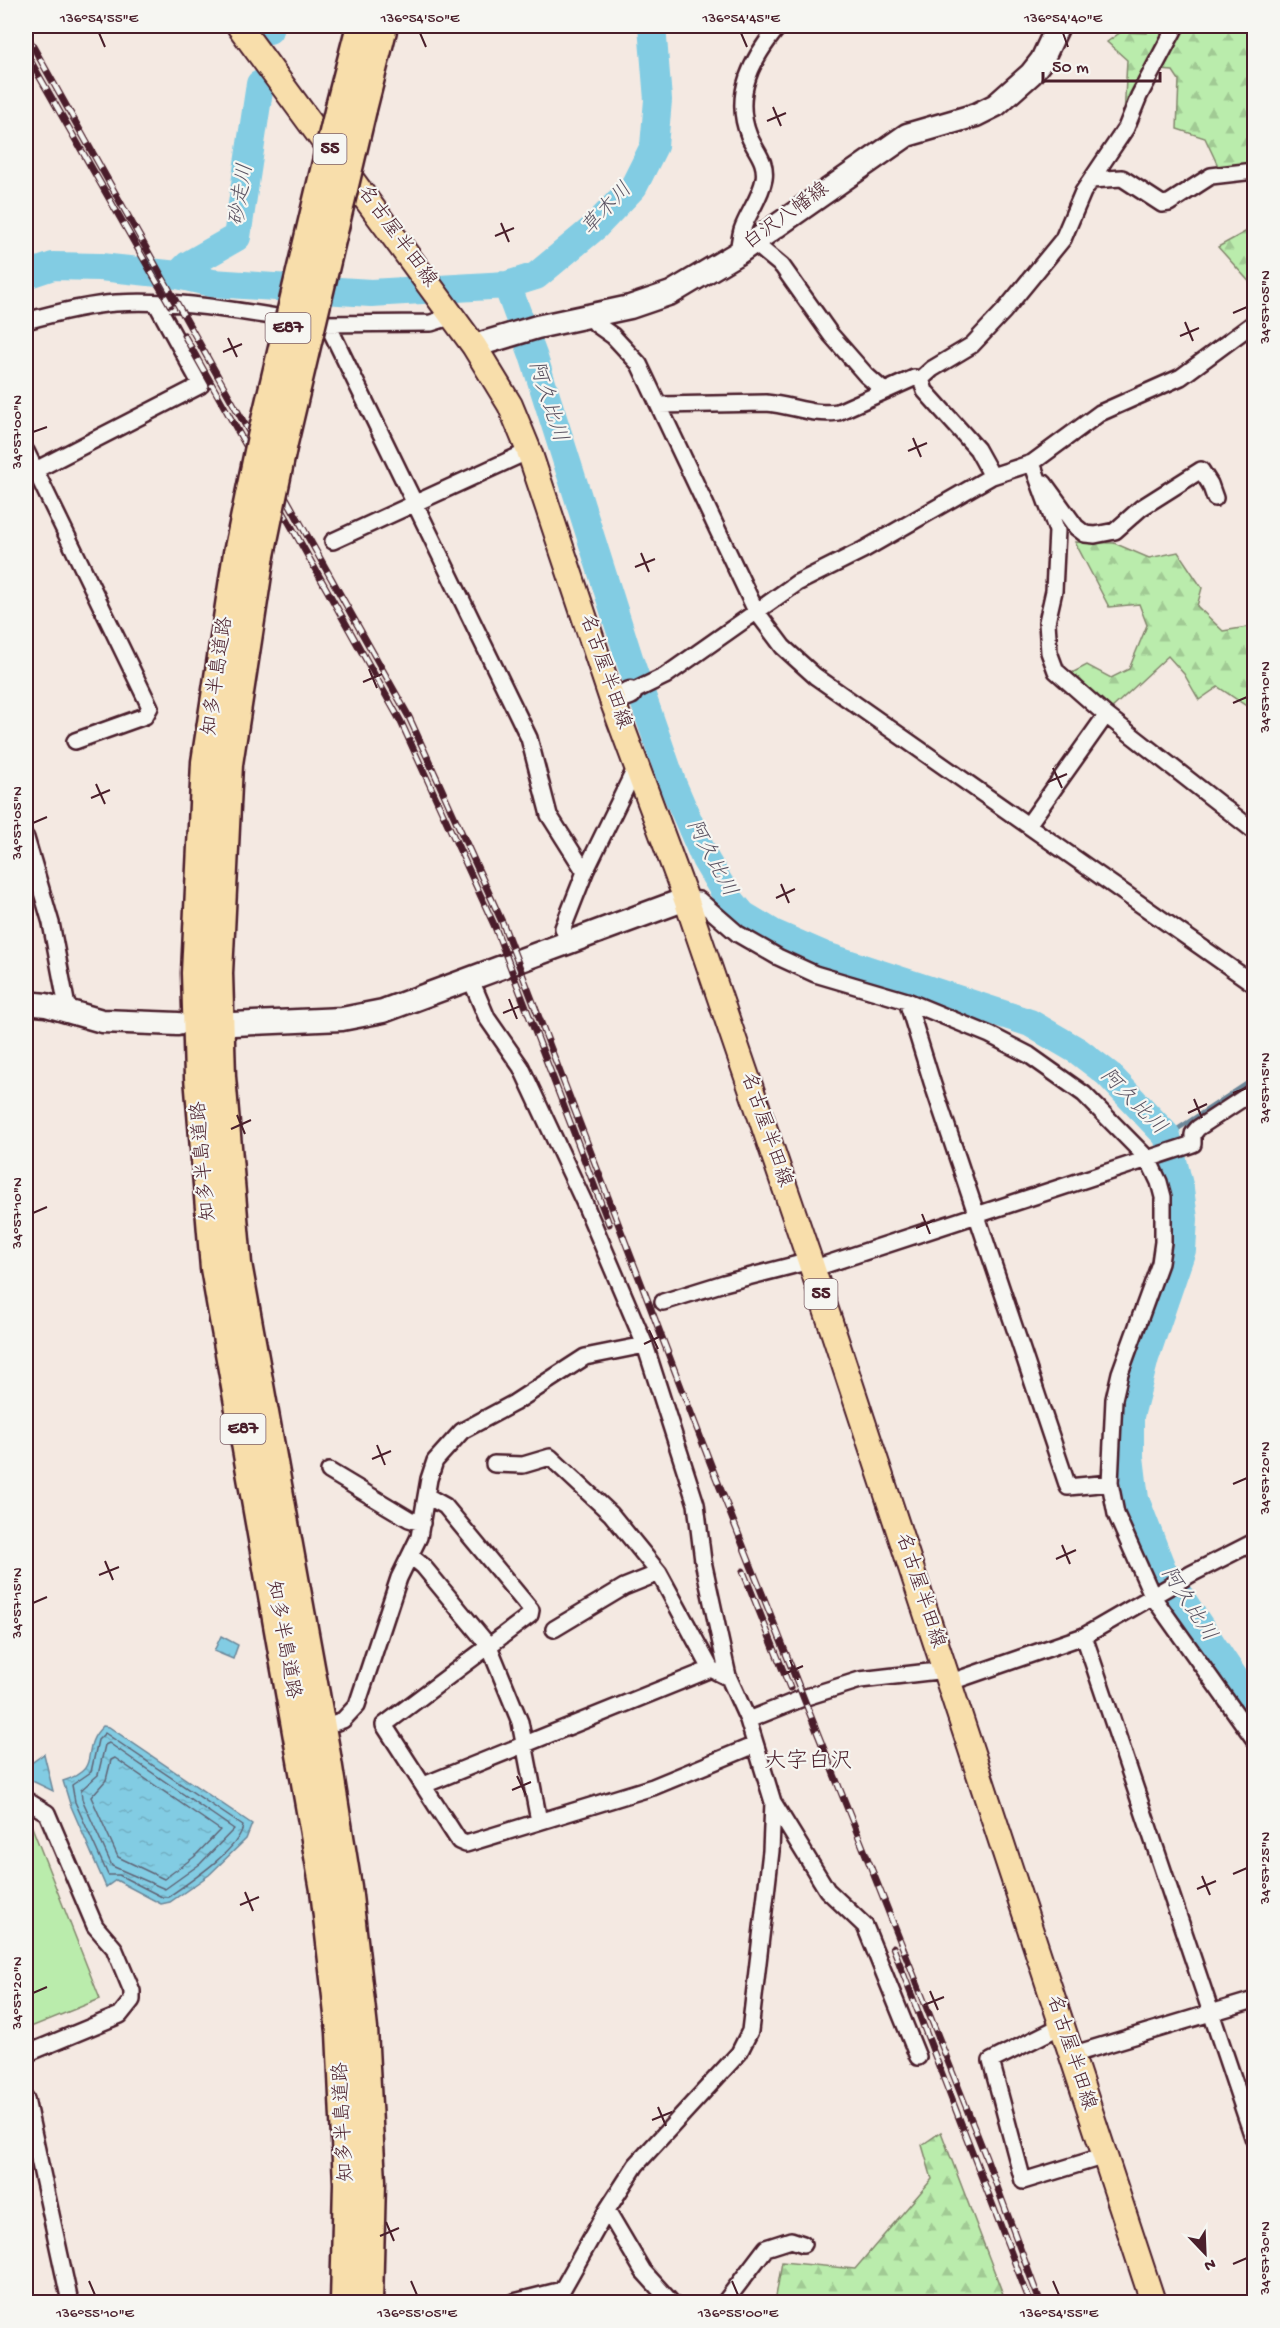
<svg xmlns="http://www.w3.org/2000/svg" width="1280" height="2328" font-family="'Gochi Hand','Klee One',sans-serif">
  <defs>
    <pattern id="forest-firs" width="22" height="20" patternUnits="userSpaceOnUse" patternTransform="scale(1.5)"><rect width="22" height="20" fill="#baecac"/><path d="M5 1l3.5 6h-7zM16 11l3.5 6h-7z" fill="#a1ca94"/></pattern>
    <pattern id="water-ripples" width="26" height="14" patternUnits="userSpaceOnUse" patternTransform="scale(1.5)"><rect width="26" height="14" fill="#82cce3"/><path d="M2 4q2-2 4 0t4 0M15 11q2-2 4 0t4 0" fill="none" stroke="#72afc3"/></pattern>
  </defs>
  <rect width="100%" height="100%" fill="#f4e9e2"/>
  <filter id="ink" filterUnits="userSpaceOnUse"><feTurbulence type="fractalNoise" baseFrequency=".0167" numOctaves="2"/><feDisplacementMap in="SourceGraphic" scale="12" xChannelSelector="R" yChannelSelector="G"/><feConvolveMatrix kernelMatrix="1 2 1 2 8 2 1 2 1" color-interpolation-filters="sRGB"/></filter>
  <g filter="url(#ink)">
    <path fill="url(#forest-firs)" stroke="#82866c" stroke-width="1.5" d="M 1151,26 L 1254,26 L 1254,164 L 1219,168 L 1205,138 L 1177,129 L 1179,80 L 1173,71 L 1146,69 L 1124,117 L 1127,60 L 1107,42 L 1121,32 L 1147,33 Z
      M 1254,227 L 1254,287 L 1218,247 Z
      M 1075,542 L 1114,543 L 1149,558 L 1178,552 L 1202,588 L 1197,606 L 1223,631 L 1254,626 L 1254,711 L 1218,687 L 1199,700 L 1184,674 L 1168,656 L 1111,709 L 1068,675 L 1087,665 L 1111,678 L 1129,669 L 1147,625 L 1139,604 L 1109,607 Z
      M 941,2132 L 1006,2302 L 775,2302 L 782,2262 L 855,2269 L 932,2179 L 922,2145 Z"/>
    <path fill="#baecac" stroke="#82866c" stroke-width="1.5" d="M 26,1820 L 30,1822 L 100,1999 L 26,2029 Z"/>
    <path fill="url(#water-ripples)" stroke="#6c8799" stroke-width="1.5" d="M 221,1636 L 238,1645 L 233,1659 L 214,1651 Z
      M 103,1726 L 109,1727 L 252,1824 L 246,1839 L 209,1875 L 170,1902 L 161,1904 L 116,1880 L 106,1887 L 70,1804 L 63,1781 C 105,1767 77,1751 103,1726 Z
      M 44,1754 L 53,1791 L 26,1778 L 26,1767 Z"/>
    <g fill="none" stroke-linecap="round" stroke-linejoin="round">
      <path stroke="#606475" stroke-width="1.5" d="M 105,1733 L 243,1826 C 239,1850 188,1883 168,1897 L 162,1897 L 119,1875 L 108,1875 L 75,1802 L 72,1785 L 91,1772 L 98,1740 Z
        M 109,1743 L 234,1829 L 200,1864 L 165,1889 L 112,1866 L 82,1799 L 81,1790 L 98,1775 L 105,1745 Z
        M 115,1758 L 220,1830 L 194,1857 L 164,1879 L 118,1857 L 91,1797 L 106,1780 L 111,1760 Z"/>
      <path stroke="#6c8799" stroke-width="4.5" d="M 1167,1136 L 1254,1079"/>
      <path stroke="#82cce3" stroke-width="28" d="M 269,30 L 269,26
        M 26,275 L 53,266 L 100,267 L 178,275 L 212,283 L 371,293 L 507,285 L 536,276 L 595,227 L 634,186 L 654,146 L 658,100 L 652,26
        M 178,275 L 188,265 L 237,237 L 260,84
        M 507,285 L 533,355 L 630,661 L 673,785 L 705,859 L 727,896 L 743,915 L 773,933 L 826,956 L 1030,1023 L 1078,1051 L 1108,1074 L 1167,1136 L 1180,1189 L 1184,1219 L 1182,1250 L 1145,1358 L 1130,1416 L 1130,1457 L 1135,1499 L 1163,1571 L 1254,1707"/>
      <g stroke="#4a1f2b" stroke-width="20">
        <path id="street" d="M 1091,180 L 1122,178 L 1162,204 L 1169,203 L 1211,176 L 1254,171
          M 753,242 L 782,266 L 831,335 L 866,375 L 883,390
          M 738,253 C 739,246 740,237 742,230 C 748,213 761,197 764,179 C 767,161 755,151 749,136 C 732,94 753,57 779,26
          M 590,315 L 596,324 L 613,336 L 639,364 L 756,611 L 783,647 L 815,676 L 1254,984
          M 26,321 C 55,313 86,305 116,303 C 177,299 236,311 296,320
          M 319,324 L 431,323 L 453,316
          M 328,325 L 529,738 L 549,815 L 585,872
          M 659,405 L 766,403 C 792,405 813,416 838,412 L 914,378 L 921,379
          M 26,451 L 150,707 L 145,716 L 75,741
          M 1032,463 L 1057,531 L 1054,591 L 1047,622 L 1049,652 L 1056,671 L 1106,715 L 1254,831
          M 26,475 L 201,385 L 156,303
          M 992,476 L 977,449 L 925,391 L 921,379 L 932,369 L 972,345 L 1004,311 L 1063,239 L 1083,192 L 1126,128 L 1139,96 L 1176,26
          M 1044,483 L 1076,527 L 1085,534 L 1095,535 L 1115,531 L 1141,508 L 1201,470 L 1210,484 L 1215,498
          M 333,541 L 529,451
          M 630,693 L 665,676 L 797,583 L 863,550 L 992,476 L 1032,463 L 1100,413 L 1181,377 L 1254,323
          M 1028,825 L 1106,715
          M 26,838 L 51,923 L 68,1012
          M 686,899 L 699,900 L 738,934 L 778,957 L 815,974 L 907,1001 L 990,1035 L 1029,1055 L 1084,1094 L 1148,1159 L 1159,1182 L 1163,1197 L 1163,1242 L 1160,1263 L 1120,1373 L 1114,1399 L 1110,1483 L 1116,1514 L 1153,1597 L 1254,1739
          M 568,943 L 563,928 L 585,872 L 636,767
          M 471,980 L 487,1018 L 521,1067 L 584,1202 L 645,1345 L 696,1504 L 703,1561 L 728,1676 L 748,1720 L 773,1802 L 771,1851 L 750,2031 L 739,2053 L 636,2165 L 607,2210 L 562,2290 L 559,2302
          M 907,1001 L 932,1082 L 1068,1487 L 1110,1483
          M 812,1269 L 1187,1146 L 1193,1144 L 1193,1134 L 1198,1128 L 1254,1091
          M 663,1302 L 724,1283 L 810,1261
          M 494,1464 L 523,1465 L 550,1457 L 611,1514 L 659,1573 L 711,1669 L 729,1678
          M 329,1471 L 409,1519 L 422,1523
          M 427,1496 L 445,1506 L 531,1610 L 530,1615 L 384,1725 L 459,1841 L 466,1844 L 653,1787 L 755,1745
          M 411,1556 L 423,1566 L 489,1646 L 520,1722 L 539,1821
          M 554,1629 L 624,1587 L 659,1573
          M 1084,1636 L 1254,2140
          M 948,1683 L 1084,1636 L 1191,1574 L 1254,1542
          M 748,1720 L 803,1698 L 860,1680 L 946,1670
          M 331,1724 L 343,1720 L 357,1705 L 399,1578 L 419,1537 L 429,1479 L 435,1461 L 462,1431 L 514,1403 L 585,1357 L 645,1345
          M 424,1785 L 711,1669
          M 26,1800 L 47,1813 L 95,1926 L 114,1948 L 132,1991 L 132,2000 L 120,2015 L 26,2054
          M 773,1802 L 827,1890 L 865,1926 L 918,2057
          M 1061,2026 L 991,2061 L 1023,2181 L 1105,2156
          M 1071,2055 L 1254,2000
          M 26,2099 L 70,2302
          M 607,2210 L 643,2271 L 671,2302
          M 514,2302 L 562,2290
          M 725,2302 L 766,2248 L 791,2240 L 803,2244"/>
      </g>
      <g stroke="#4a1f2b" stroke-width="27">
        <path id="secondary" d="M 474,346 L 537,327 L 630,307 L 671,293 L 738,253 L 907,135 L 976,115 L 996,105 L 1031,74 L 1042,60 L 1058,26
          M 612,700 L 630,693
          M 26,1003 L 46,1005 L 102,1021 L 178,1024
          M 233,1024 L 342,1019 L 383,1011 L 686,899"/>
      </g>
      <g stroke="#4a1f2b" stroke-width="28">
        <path id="primary" d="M 239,26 L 474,346 L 510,405 L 529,451 L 612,700 L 686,899 L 810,1261 L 1153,2302"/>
      </g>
      <g stroke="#4a1f2b" stroke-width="33">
        <path id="highway" d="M 341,103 L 361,26
          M 362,109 L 383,26
          M 238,553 L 206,762 L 196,973 L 199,1077 L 215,1268 L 325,1890 L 341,2032 L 348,2183 L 345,2302
          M 260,555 L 228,764 L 218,973 L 221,1077 L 237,1264 L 326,1755 L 347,1887 L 363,2029 L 371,2181 L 368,2302"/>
      </g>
      <use href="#street" stroke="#f6f6f2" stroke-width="15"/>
      <use href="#secondary" stroke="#f6f6f2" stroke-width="22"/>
      <use href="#primary" stroke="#f8deab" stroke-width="24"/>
      <use href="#highway" stroke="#f8deab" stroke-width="28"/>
      <g stroke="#4a1f2b" stroke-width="7">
        <path id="rail" d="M 26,34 L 409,717 L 503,924 L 711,1465 L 986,2157 L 1040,2302
          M 26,53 L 170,305
          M 184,335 L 401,722 L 495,927 L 609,1224
          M 743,1571 L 790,1688
          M 893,1947 L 1030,2302"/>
      </g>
      <use href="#rail" stroke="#f6f6f2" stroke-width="4.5" stroke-dasharray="14" stroke-linecap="butt"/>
      <g stroke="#4a1f2b" stroke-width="33" stroke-linecap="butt">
        <path id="highway-bridge" d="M 238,553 L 262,437 L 341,103
          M 260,555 L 283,443 L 362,109"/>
      </g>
      <use href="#highway-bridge" stroke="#f8deab" stroke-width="28"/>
    </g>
  </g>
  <path fill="none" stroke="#4a1f2b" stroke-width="2" d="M 99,33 L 105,47M 420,33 L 426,47M 741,33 L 747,47M 1063,33 L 1068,47M 773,107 L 781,126M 767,121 L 786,113M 501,223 L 509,242M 495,236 L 514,228M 1233,313 L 1247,307M 1185,322 L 1193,341M 1180,336 L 1199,328M 228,338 L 237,357M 223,352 L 242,344M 33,432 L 47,427M 913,438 L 921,457M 908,451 L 927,443M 641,553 L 649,572M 635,567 L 655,559M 369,669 L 377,688M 363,682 L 382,674M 1233,703 L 1247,697M 1053,768 L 1062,788M 1048,782 L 1067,774M 96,784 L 105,804M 91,798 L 110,790M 33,823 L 47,817M 781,884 L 789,903M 776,898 L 795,889M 509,999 L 517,1019M 503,1013 L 523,1005M 1233,1093 L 1247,1088M 1194,1099 L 1202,1118M 1188,1113 L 1207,1104M 237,1115 L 245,1134M 231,1129 L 251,1120M 33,1213 L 47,1207M 922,1214 L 930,1234M 916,1228 L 935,1220M 649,1330 L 658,1349M 644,1344 L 663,1335M 377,1445 L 385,1465M 372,1459 L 391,1451M 1233,1484 L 1247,1478M 1062,1545 L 1070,1564M 1056,1559 L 1076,1550M 105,1561 L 113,1580M 99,1575 L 119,1567M 33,1603 L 47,1597M 790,1660 L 798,1680M 784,1674 L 803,1666M 517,1776 L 526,1795M 512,1790 L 531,1782M 1233,1874 L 1247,1868M 1202,1876 L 1210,1895M 1197,1889 L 1216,1881M 245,1892 L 253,1911M 240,1905 L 259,1897M 930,1991 L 938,2010M 33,1993 L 47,1987M 924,2005 L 944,1997M 658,2107 L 666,2126M 652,2120 L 672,2112M 386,2222 L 394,2241M 380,2236 L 399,2228M 1233,2264 L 1247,2258M 89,2281 L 95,2295M 411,2281 L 417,2295M 732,2281 L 738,2295M 1053,2281 L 1059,2295"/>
  <g text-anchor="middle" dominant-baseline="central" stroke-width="4.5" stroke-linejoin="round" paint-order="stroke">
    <g fill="#f6f6f2" stroke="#7e6067" stroke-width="1.5">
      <rect x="313.5" y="134" width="33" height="30" rx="4.5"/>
      <rect x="265.5" y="313" width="45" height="30" rx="4.5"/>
      <rect x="804.5" y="1279" width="33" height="30" rx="4.5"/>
      <rect x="220.5" y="1414" width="45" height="30" rx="4.5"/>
    </g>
    <g font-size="18" font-weight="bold" fill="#4a1f2b">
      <text x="330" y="149">55</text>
      <text x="288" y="328">E87</text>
      <text x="821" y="1294">55</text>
      <text x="243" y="1429">E87</text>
    </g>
    <g font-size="20" fill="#4a1f2b" stroke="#f6f6f2">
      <text transform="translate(787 217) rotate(-36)">白沢八幡線</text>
      <text transform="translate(396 237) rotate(54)">名古屋半田線</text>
      <text transform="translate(604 672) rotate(71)">名古屋半田線</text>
      <text transform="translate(219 676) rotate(-82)">知多半島道路</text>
      <text transform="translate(765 1130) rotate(71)">名古屋半田線</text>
      <text transform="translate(205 1161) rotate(-95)">知多半島道路</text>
      <text transform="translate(919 1591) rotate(72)">名古屋半田線</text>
      <text transform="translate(282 1640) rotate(80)">知多半島道路</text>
      <text transform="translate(1070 2053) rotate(72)">名古屋半田線</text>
      <text transform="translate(345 2122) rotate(-93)">知多半島道路</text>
    </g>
    <g font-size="21" font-style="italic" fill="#5b5362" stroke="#f6f6f2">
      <text transform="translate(243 195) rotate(-81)">砂走川</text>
      <text transform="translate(608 210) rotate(-47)">草木川</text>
      <text transform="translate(546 402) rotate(72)">阿久比川</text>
      <text transform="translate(710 859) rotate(62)">阿久比川</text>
      <text transform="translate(1132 1103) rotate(45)">阿久比川</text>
      <text transform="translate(1187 1605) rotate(57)">阿久比川</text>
    </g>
    <g font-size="22" fill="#4a1f2b" stroke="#f6f6f2">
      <text x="808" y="1763">大字白沢</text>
    </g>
  </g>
  <rect width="1280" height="2328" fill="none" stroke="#f6f6f2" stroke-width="66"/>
  <g transform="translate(1205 2253) rotate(157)" stroke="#f6f6f2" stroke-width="4.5" paint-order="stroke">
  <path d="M0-4.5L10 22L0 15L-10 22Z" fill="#4a1f2b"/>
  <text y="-9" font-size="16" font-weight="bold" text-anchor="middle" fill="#4a1f2b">N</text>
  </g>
  <path d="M1043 72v9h117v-9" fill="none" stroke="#4a1f2b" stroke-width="3"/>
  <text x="1052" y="72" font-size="18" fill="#4a1f2b" stroke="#f6f6f2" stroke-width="4.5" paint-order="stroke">50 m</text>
  <rect x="33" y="33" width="1214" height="2262" fill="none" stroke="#4a1f2b" stroke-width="2"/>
  <g font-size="15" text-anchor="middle" fill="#4a1f2b">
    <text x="99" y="22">136°54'55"E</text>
    <text x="420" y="22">136°54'50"E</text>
    <text x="741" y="22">136°54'45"E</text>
    <text x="1063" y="22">136°54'40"E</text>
    <text transform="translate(1264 307) rotate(-90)" y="5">34°57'05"N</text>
    <text transform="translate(16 432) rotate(-90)" y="5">34°57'00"N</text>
    <text transform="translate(1264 697) rotate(-90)" y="5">34°57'10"N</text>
    <text transform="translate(16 823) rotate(-90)" y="5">34°57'05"N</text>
    <text transform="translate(1264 1088) rotate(-90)" y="5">34°57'15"N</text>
    <text transform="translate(16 1213) rotate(-90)" y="5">34°57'10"N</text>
    <text transform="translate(1264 1478) rotate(-90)" y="5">34°57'20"N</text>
    <text transform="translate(16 1603) rotate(-90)" y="5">34°57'15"N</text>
    <text transform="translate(1264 1868) rotate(-90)" y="5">34°57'25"N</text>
    <text transform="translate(16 1993) rotate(-90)" y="5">34°57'20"N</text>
    <text transform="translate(1264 2258) rotate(-90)" y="5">34°57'30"N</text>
    <text x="95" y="2317">136°55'10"E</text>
    <text x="417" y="2317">136°55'05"E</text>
    <text x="738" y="2317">136°55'00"E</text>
    <text x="1059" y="2317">136°54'55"E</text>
  </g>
</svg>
